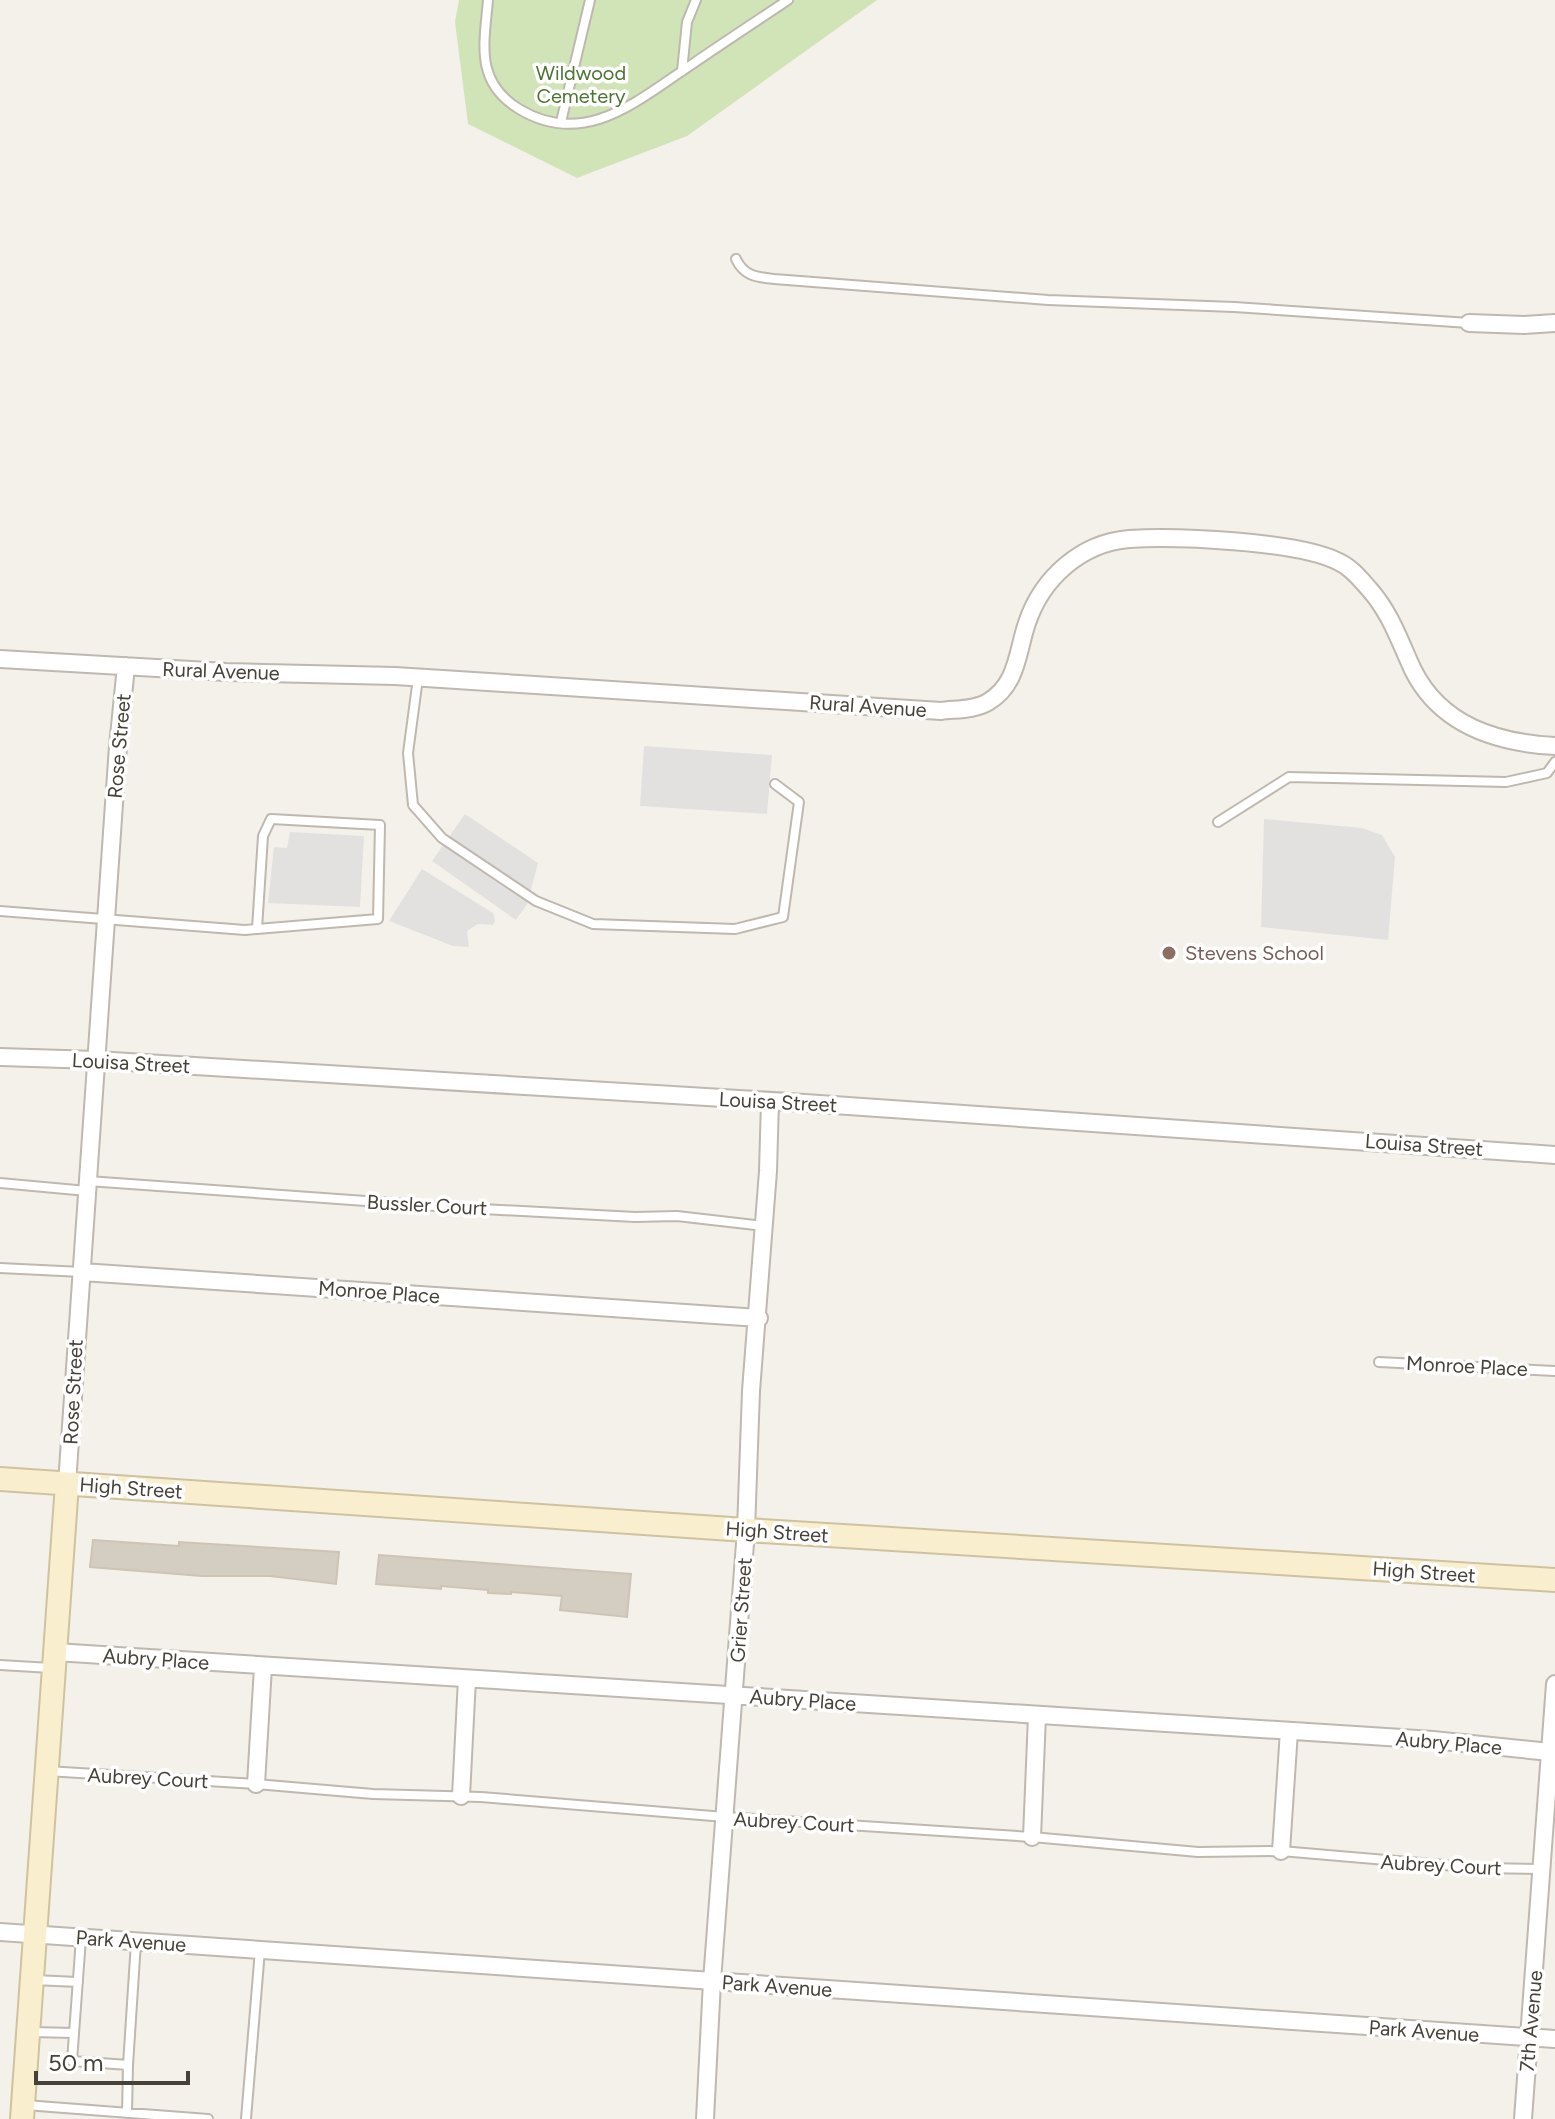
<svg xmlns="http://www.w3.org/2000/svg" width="1555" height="2119" font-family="Figtree,sans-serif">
  <rect width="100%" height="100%" fill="#f4f1eb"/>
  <path fill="#d1e4b8" d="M 459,0 L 877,0 L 687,136 L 577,178 L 468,124 L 455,22 Z"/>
  <path fill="#e3e1df" d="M 644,746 L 772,755 L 767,814 L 640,806 Z
    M 465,814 L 538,863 L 527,904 L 516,920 L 432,861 Z
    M 1264,819 L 1362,828 L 1382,835 L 1395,857 L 1388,940 L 1261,927 Z
    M 290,832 L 364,836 L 360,907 L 268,903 L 274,847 L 287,848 Z
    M 422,869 L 493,913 L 495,921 L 493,925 L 478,924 L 467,931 L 469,947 L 453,946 L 389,921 Z"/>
  <path fill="#d4cdc1" stroke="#cec4b5" stroke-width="2" d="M 93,1540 L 179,1546 L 179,1542 L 339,1552 L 336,1584 L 270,1576 L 202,1576 L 90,1567 Z
    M 379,1555 L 631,1574 L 627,1617 L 560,1610 L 562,1596 L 511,1592 L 511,1594 L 488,1593 L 488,1590 L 441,1586 L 441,1589 L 376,1584 Z"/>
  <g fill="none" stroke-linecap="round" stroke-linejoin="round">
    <g stroke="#beb8ae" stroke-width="12">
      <path id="lane" d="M 488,0 C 484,45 475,82 519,109 C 585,149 638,100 691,65 C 723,43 755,22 788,0
        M 682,71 L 687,22 L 696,0
        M 561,122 L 590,0
        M 736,259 C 744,276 756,277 774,279 L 1048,300 L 1234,307 L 1469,323
        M 418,678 L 408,753 L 413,805 L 442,838 L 536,901 L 593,924 L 735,929 L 783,917 L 799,802 L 775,784
        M 1218,822 L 1289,777 L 1506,782 L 1547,773 L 1555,762
        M 0,911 L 245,930 L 378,919 L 380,825 L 271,819 L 263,836 L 257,929
        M 88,1181 L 463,1208 L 635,1217 L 677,1216 L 764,1226
        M 0,1183 L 87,1191
        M 0,1268 L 82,1272
        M 1379,1362 L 1555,1371
        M 0,1665 L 51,1668
        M 47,1771 L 256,1784 L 373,1794 L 481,1797 L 725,1817 L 1032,1837 L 1198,1852 L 1281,1851 L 1479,1868 L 1542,1869
        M 81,1938 L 72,2061 L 128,2065 L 136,1942
        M 34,1980 L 78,1982
        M 31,2032 L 74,2033
        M 25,2105 L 208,2119
        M 127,2113 L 128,2065
        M 246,2119 L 260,1950"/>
    </g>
    <g stroke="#beb8ae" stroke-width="20">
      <path id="street" d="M 1469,323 L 1524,325 L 1555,323
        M 0,659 L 226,672 L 395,676 L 941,711 C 956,709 975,710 988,702 C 1018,684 1017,652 1027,623 C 1042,578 1081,543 1129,539 C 1175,536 1300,541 1339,562 C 1352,568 1361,580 1370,590 C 1391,614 1400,642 1413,670 C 1441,726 1497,743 1555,746
        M 0,1057 L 96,1060 L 805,1103 L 1555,1155
        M 82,1272 L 759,1318
        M 67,1484 L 118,746 L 126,666
        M 55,1652 L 1433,1740 L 1550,1752
        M 256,1784 L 263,1667
        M 461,1796 L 467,1679
        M 1032,1837 L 1037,1716
        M 1281,1851 L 1289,1731
        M 0,1932 L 1555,2039
        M 705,2119 L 712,1981 L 746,1530 L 751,1391 L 768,1171 L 770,1101
        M 1523,2119 L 1555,1684"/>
    </g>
    <g stroke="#cfc29f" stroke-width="26">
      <path id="secondary" d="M 0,1479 L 746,1530 L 1555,1580
        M 22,2119 L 67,1484"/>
    </g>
    <use href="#lane" stroke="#fff" stroke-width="8"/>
    <use href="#street" stroke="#fff" stroke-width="16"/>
    <use href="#secondary" stroke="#f9efcf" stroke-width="22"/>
  </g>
  <circle fill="#8d6e63" stroke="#fff" stroke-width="3" cx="1169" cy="953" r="8"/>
  <g text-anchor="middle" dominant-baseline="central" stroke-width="7" stroke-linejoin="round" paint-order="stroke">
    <g font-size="20" fill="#4c7432" stroke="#fff">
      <text x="581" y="73">Wildwood<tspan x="581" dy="23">Cemetery</tspan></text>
    </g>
    <g font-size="20" fill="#474239" stroke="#fff">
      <text transform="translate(221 671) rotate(2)">Rural Avenue</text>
      <text transform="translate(868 706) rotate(4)">Rural Avenue</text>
      <text transform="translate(119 746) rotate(-85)">Rose Street</text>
      <text transform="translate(131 1063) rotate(3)">Louisa Street</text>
      <text transform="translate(778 1102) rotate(3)">Louisa Street</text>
      <text transform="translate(1424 1145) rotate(4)">Louisa Street</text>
      <text transform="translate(427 1205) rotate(3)">Bussler Court</text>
      <text transform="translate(379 1292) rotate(4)">Monroe Place</text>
      <text transform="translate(1467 1366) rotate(3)">Monroe Place</text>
      <text transform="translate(73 1392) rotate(-87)">Rose Street</text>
      <text transform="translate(131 1488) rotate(4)">High Street</text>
      <text transform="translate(777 1532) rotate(4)">High Street</text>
      <text transform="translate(1424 1572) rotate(4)">High Street</text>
      <text transform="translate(741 1610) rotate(-86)">Grier Street</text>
      <text transform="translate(156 1659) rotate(4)">Aubry Place</text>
      <text transform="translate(803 1700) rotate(4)">Aubry Place</text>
      <text transform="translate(1449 1743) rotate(5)">Aubry Place</text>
      <text transform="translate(148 1778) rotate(3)">Aubrey Court</text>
      <text transform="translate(794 1822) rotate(3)">Aubrey Court</text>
      <text transform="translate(1441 1865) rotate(3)">Aubrey Court</text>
      <text transform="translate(131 1941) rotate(4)">Park Avenue</text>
      <text transform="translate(777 1986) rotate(4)">Park Avenue</text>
      <text transform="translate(1531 2021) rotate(-85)">7th Avenue</text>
      <text transform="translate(1424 2031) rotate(4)">Park Avenue</text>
    </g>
    <g font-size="20" fill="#785e54" stroke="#fff" text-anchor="start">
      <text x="1185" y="953">Stevens School</text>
    </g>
  </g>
  <path d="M36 2071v12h152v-12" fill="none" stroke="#474239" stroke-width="4"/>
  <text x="48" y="2071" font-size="24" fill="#474239" stroke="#ffffff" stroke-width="6" paint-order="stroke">50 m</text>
</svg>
